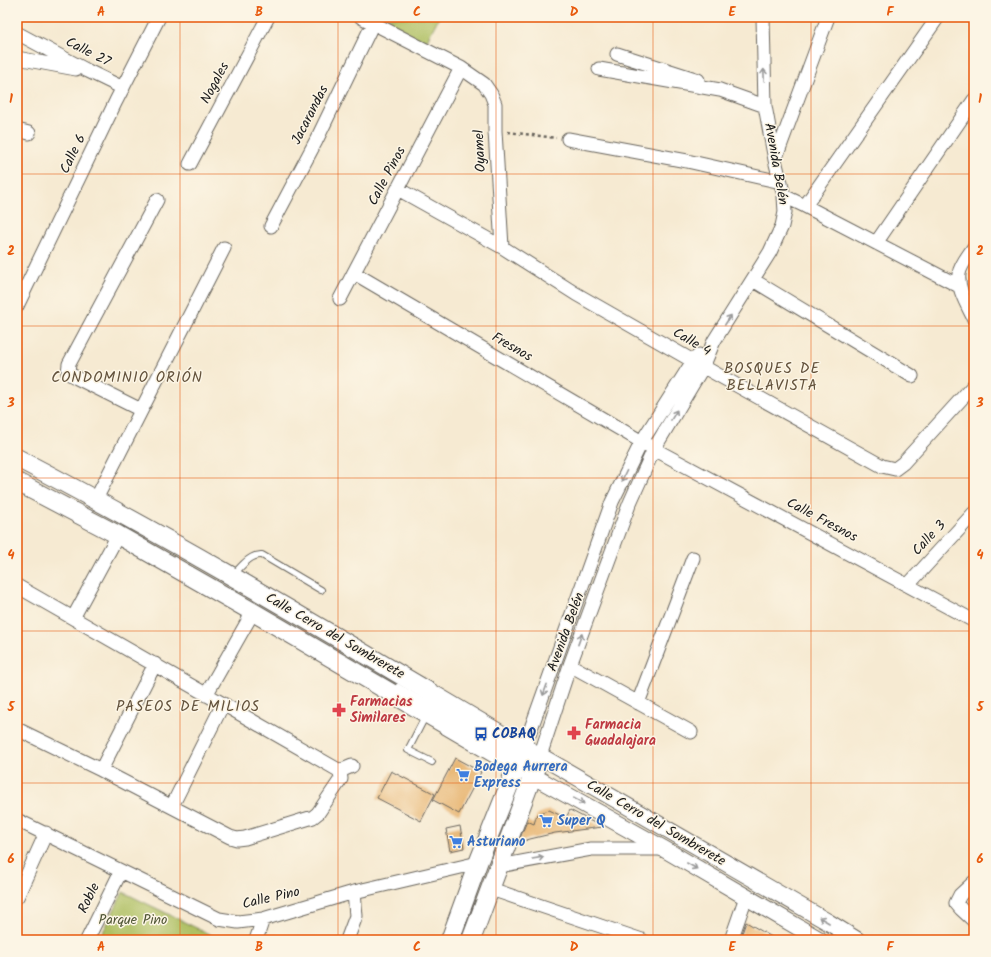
<svg xmlns="http://www.w3.org/2000/svg" width="991" height="957" font-family="Kalam,sans-serif">
  <rect width="100%" height="100%" fill="#fcf5e5"/>
  <filter id="ink" filterUnits="userSpaceOnUse"><feTurbulence type="fractalNoise" baseFrequency=".025" numOctaves="2"/><feDisplacementMap in="SourceGraphic" scale="8" xChannelSelector="R" yChannelSelector="G"/><feConvolveMatrix kernelMatrix="1 2 1 2 8 2 1 2 1" color-interpolation-filters="sRGB"/></filter>
  <filter id="wash" filterUnits="userSpaceOnUse"><feTurbulence type="fractalNoise" baseFrequency=".012" numOctaves="4" result="noise"/><feDisplacementMap in="SourceGraphic" scale="16" xChannelSelector="R" yChannelSelector="G"/><feGaussianBlur stdDeviation="0.9" result="paint"/><feColorMatrix in="noise" values="0 0 0 0 0 0 0 0 0 0 0 0 0 0 0 0 0 1.4 0 .05"/><feComposite in="paint" operator="in"/></filter>
  <g filter="url(#wash)">
    <rect width="100%" height="100%" fill="#f6ead2"/>
    <path fill="#afc063" stroke="#666e40" d="M 377,17 L 439,17 L 422,50 Z
      M 123,892 L 215,937 L 232,940 L 99,940 Z"/>
    <g id="blocks">
      <path fill="#e8b776" d="M 455,758 L 481,772 L 459,814 L 433,800 Z
        M 391,771 L 435,794 L 421,821 L 377,798 Z
        M 549,810 L 566,818 L 570,810 L 602,827 L 555,833 L 530,839 L 518,843 L 527,821 L 534,824 L 537,814 Z
        M 460,826 L 464,848 L 450,851 L 446,829 Z
        M 746,922 L 777,940 L 743,940 L 740,939 Z"/>
    </g>
  </g>
  <g filter="url(#ink)">
    <use href="#blocks" fill-opacity="0" stroke="#68645c" stroke-width="1"/>
    <g fill="none" stroke-linecap="round" stroke-linejoin="round">
      <g stroke="#68645c" stroke-width="8">
        <path id="service" d="M 233,575 C 241,567 250,554 262,555 L 321,590
          M 398,687 L 519,756
          M 426,715 L 408,750 L 432,762"/>
      </g>
      <g stroke="#68645c" stroke-width="15">
        <path id="minor" d="M 361,17 L 461,68 L 484,84 L 491,94 L 495,104 L 495,131 L 502,247
          M 17,33 L 88,71 L 123,88
          M 617,54 L 698,80
          M 17,58 L 76,69
          M 599,69 L 720,90 L 765,106
          M 17,130 L 29,133
          M 568,139 L 687,161 L 781,182
          M 775,160 L 828,17
          M 190,164 L 268,17
          M 398,189 L 502,247 L 576,294 L 693,361 L 882,466 L 895,469 L 903,463 L 974,385
          M 784,196 L 805,206 L 959,286
          M 805,206 L 938,17
          M 271,226 L 316,141 L 376,17
          M 876,243 L 974,100
          M 974,247 C 969,255 960,265 959,274 C 957,289 968,306 974,319
          M 354,273 L 654,449 L 974,621
          M 753,280 L 912,376
          M 340,299 L 461,68
          M 17,306 L 116,101 L 159,17
          M 141,410 L 77,378 L 68,373 L 69,364 L 157,200
          M 96,499 L 224,248
          M 908,585 L 974,513
          M 17,586 L 340,771
          M 73,618 L 118,535
          M 570,665 L 691,732
          M 206,695 L 253,612
          M 638,703 L 693,558
          M 17,729 L 101,770 L 230,837 L 237,839 L 245,838 L 313,817 L 318,813 L 341,779 L 340,771 L 352,766
          M 524,748 L 612,502 L 642,441 L 693,361 L 699,355
          M 540,756 L 570,665 L 629,505 L 654,449 L 703,367 L 714,341 L 770,252 L 782,226 L 785,212 L 784,196 L 775,160 L 765,106 L 763,17
          M 101,770 L 155,664
          M 172,806 L 223,704
          M 17,820 L 219,919 L 238,922 L 263,919 L 354,892 L 478,863
          M 499,866 L 591,849 L 664,849
          M 974,882 L 960,895 L 956,903 L 961,909 L 974,921
          M 491,889 L 642,940
          M 17,897 L 46,833
          M 87,940 L 121,871
          M 256,940 L 263,919
          M 347,940 L 356,916 L 354,892
          M 731,940 L 746,897"/>
      </g>
      <g stroke="#68645c" stroke-width="18">
        <path id="tertiary" d="M 530,750 L 828,922 L 857,940
          M 533,776 L 664,849 L 820,940"/>
      </g>
      <g stroke="#68645c" stroke-width="20">
        <path id="secondary" d="M 17,458 C 190,548 356,649 524,748 L 478,863 L 450,940
          M 17,482 L 118,535 L 253,612 L 533,776
          M 471,940 L 540,756"/>
      </g>
      <path stroke="#68645c" stroke-width="2.5" stroke-dasharray="3 3" stroke-linecap="butt" d="M 508,132 L 556,138"/>
      <use href="#service" stroke="#fff" stroke-width="6"/>
      <use href="#minor" stroke="#fff" stroke-width="13"/>
      <use href="#tertiary" stroke="#fff" stroke-width="16"/>
      <use href="#secondary" stroke="#fff" stroke-width="18"/>
    </g>
    <defs><path id="oneway-shaft" d="M-6 0H5M1.5-3L5.5 0L1.5 3" fill="none" stroke-width="1.6" stroke-linecap="round" stroke-linejoin="round"/></defs>
    <g stroke="#999">
      <use href="#oneway-shaft" transform="translate(764 75) rotate(-92)"/>
      <use href="#oneway-shaft" transform="translate(728 320) rotate(-57)"/>
      <use href="#oneway-shaft" transform="translate(674 415) rotate(-59)"/>
      <use href="#oneway-shaft" transform="translate(624 476) rotate(116)"/>
      <use href="#oneway-shaft" transform="translate(580 639) rotate(-70)"/>
      <use href="#oneway-shaft" transform="translate(545 690) rotate(110)"/>
      <use href="#oneway-shaft" transform="translate(579 801) rotate(29)"/>
      <use href="#oneway-shaft" transform="translate(538 858) rotate(-10)"/>
      <use href="#oneway-shaft" transform="translate(692 866) rotate(30)"/>
      <use href="#oneway-shaft" transform="translate(824 920) rotate(-150)"/>
    </g>
  </g>
  <path fill="none" stroke="#e8590c" stroke-width="1" stroke-opacity="0.55" d="M 180,17 L 180,940M 338,17 L 338,940M 496,17 L 496,940M 653,17 L 653,940M 811,17 L 811,940M 17,174 L 974,174M 17,326 L 974,326M 17,478 L 974,478M 17,631 L 974,631M 17,783 L 974,783"/>
  <defs>
    <g id="pharmacy-bare" transform="scale(1.08)"><path d="M-2-6h4v4h4v4h-4v4h-4v-4h-4v-4h4Z" fill="#e0444e" stroke="#fcf5e5" stroke-width="2.5" paint-order="stroke"/></g>
    <g id="bus-bare" transform="scale(1.08)"><path d="M-5-6H5V4H4V6H2V4H-2V6H-4V4H-5ZM-3.5-4V0h7V-4ZM-3.5 1.2v1.5H-2V1.2ZM2 1.2v1.5H3.5V1.2Z" fill="#1a4fb4" stroke="#fcf5e5" stroke-width="2.5" paint-order="stroke"/></g>
    <g id="supermarket-bare" transform="scale(1.08)"><path d="M-6-5.5h2.5l.6 2H6L4.5 2H-2.5L-4.4-4H-6ZM-1.5 3.2a1.3 1.3 0 1 0 .1 0ZM3 3.2a1.3 1.3 0 1 0 .1 0Z" fill="#3f7fe0" stroke="#fcf5e5" stroke-width="2.5" paint-order="stroke"/></g>
  </defs>
  <g fill-rule="evenodd">
    <use href="#pharmacy-bare" x="339" y="710"/>
    <use href="#pharmacy-bare" x="574" y="733"/>
    <use href="#bus-bare" x="481" y="734"/>
    <use href="#supermarket-bare" x="463" y="775"/>
    <use href="#supermarket-bare" x="546" y="821"/>
    <use href="#supermarket-bare" x="456" y="842"/>
  </g>
  <g text-anchor="middle" dominant-baseline="central" stroke-width="3" stroke-linejoin="round" paint-order="stroke">
    <g font-size="14" fill="#1c1c1c" stroke="#fcf5e5">
      <text transform="translate(88 52) rotate(27)">Calle 27</text>
      <text transform="translate(215 83) rotate(-62)">Nogales</text>
      <text transform="translate(310 115) rotate(-63)">Jacarandas</text>
      <text transform="translate(480 151) rotate(-93)">Oyamel</text>
      <text transform="translate(73 154) rotate(-64)">Calle 6</text>
      <text transform="translate(776 164) rotate(80)">Avenida Belén</text>
      <text transform="translate(387 176) rotate(-62)">Calle Pinos</text>
      <text transform="translate(692 342) rotate(30)">Calle 4</text>
      <text transform="translate(512 347) rotate(30)">Fresnos</text>
      <text transform="translate(822 520) rotate(28)">Calle Fresnos</text>
      <text transform="translate(929 538) rotate(-47)">Calle 3</text>
      <text transform="translate(566 632) rotate(-70)">Avenida Belén</text>
      <text transform="translate(335 636) rotate(30)">Calle Cerro del Sombrerete</text>
      <text transform="translate(656 823) rotate(30)">Calle Cerro del Sombrerete</text>
      <text transform="translate(89 898) rotate(-64)">Roble</text>
      <text transform="translate(271 898) rotate(-13)">Calle Pino</text>
    </g>
    <g font-size="14" font-weight="bold" fill="#be3a42" stroke="#fcf5e5" text-anchor="start">
      <text x="350" y="702">Farmacias<tspan x="350" dy="16">Similares</tspan></text>
      <text x="585" y="725">Farmacia<tspan x="585" dy="16">Guadalajara</tspan></text>
    </g>
    <g font-size="14" font-weight="bold" fill="#164399" stroke="#fcf5e5" text-anchor="start">
      <text x="492" y="734">COBAQ</text>
    </g>
    <g font-size="14" font-weight="bold" fill="#366cbe" stroke="#fcf5e5" text-anchor="start">
      <text x="474" y="767">Bodega Aurrera<tspan x="474" dy="16">Express</tspan></text>
      <text x="557" y="821">Super Q</text>
      <text x="467" y="842">Asturiano</text>
    </g>
    <g font-size="14" fill="#4f5535" stroke="#fcf5e5">
      <text x="133" y="920">Parque Pino</text>
    </g>
    <g font-size="15" letter-spacing="1" fill="#63523c" stroke="#fcf5e5">
      <text x="772" y="369">BOSQUES DE<tspan x="772" dy="17">BELLAVISTA</tspan></text>
      <text x="127" y="378">CONDOMINIO ORIÓN</text>
      <text x="188" y="707">PASEOS DE MILIOS</text>
    </g>
  </g>
  <rect width="991" height="957" fill="none" stroke="#fcf5e5" stroke-width="44"/>
  <rect x="22" y="22" width="947" height="913" fill="none" stroke="#e8590c" stroke-width="1.5"/>
  <g font-size="13" text-anchor="middle" font-weight="bold" fill="#e8590c">
    <text x="101" y="16">A</text>
    <text x="259" y="16">B</text>
    <text x="417" y="16">C</text>
    <text x="574" y="16">D</text>
    <text x="732" y="16">E</text>
    <text x="890" y="16">F</text>
    <text x="11" y="103">1</text>
    <text x="980" y="103">1</text>
    <text x="11" y="255">2</text>
    <text x="980" y="255">2</text>
    <text x="11" y="407">3</text>
    <text x="980" y="407">3</text>
    <text x="11" y="559">4</text>
    <text x="980" y="559">4</text>
    <text x="11" y="711">5</text>
    <text x="980" y="711">5</text>
    <text x="11" y="863">6</text>
    <text x="980" y="863">6</text>
    <text x="101" y="951">A</text>
    <text x="259" y="951">B</text>
    <text x="417" y="951">C</text>
    <text x="574" y="951">D</text>
    <text x="732" y="951">E</text>
    <text x="890" y="951">F</text>
  </g>
</svg>
